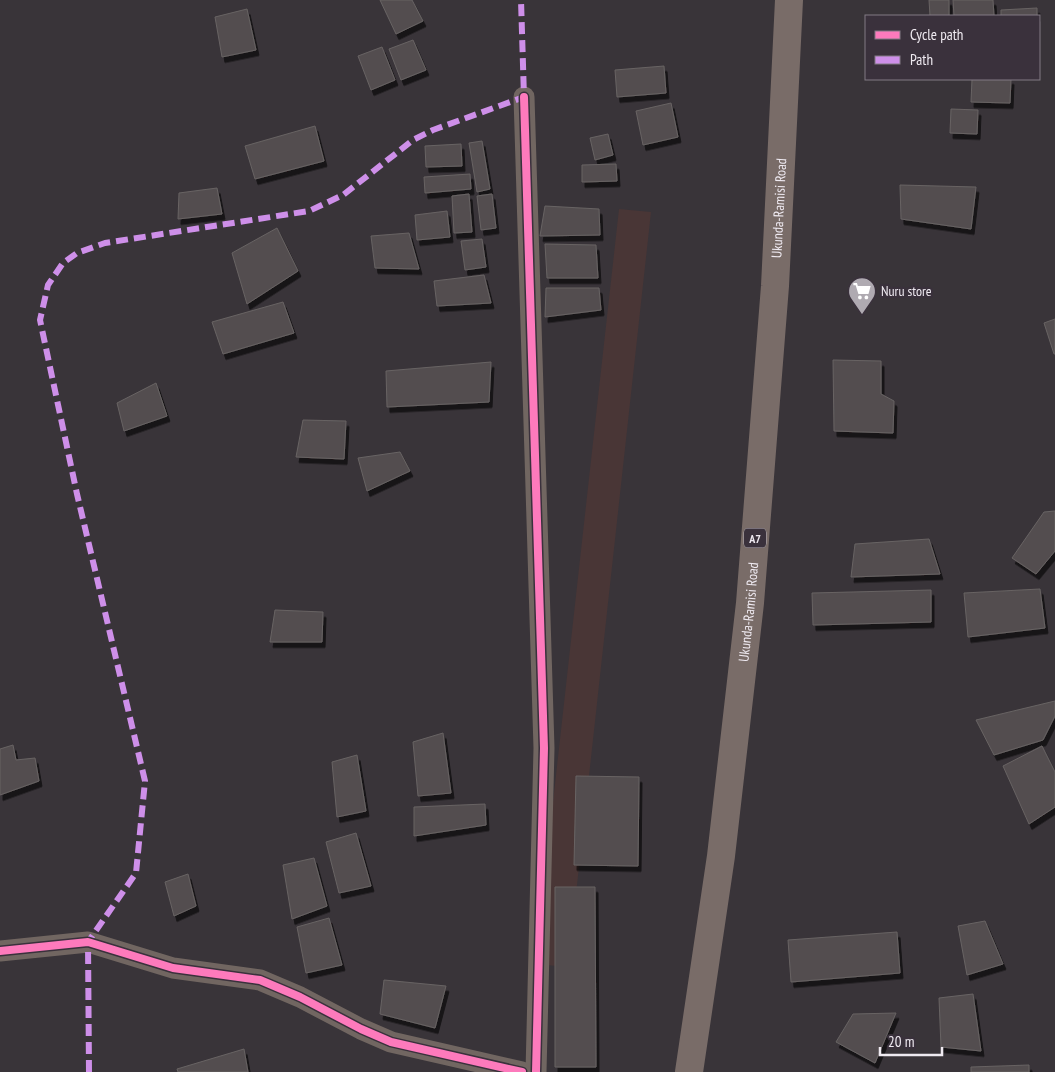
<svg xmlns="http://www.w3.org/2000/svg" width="1055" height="1072" font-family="'PT Sans Narrow',sans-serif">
  <defs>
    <filter id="shadow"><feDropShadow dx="3" dy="5.5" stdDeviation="0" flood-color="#0009"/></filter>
  </defs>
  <rect width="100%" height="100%" fill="#393439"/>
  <path fill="#493636" d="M 619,209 L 651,212 L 568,967 L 535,964 Z"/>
  <path fill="#534e50" stroke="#686363" filter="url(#shadow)" d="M 380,0 L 412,0 L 423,21 L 396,34 Z
    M 929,0 L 949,0 L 949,16 L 930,16 Z
    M 953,0 L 993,0 L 994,16 L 954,16 Z
    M 1037,8 L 1037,16 L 1001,16 L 1001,10 Z
    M 247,9 L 256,50 L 222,57 L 215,17 Z
    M 413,40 L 426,70 L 401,80 L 389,49 Z
    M 382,47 L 395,80 L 371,90 L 358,56 Z
    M 664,66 L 666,93 L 617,97 L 615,70 Z
    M 972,79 L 1011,79 L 1010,103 L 971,102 Z
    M 671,103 L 678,137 L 643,145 L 636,111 Z
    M 951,109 L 978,110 L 977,134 L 950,133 Z
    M 315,126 L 324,161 L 255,179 L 245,146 Z
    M 608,134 L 613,155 L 595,160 L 590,138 Z
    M 482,141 L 490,189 L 477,192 L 469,143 Z
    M 461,144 L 462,166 L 426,167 L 425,146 Z
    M 616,164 L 617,181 L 582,182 L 582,165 Z
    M 470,174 L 471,189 L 425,193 L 424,177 Z
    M 900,185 L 976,187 L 971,229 L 901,219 Z
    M 217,188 L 222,214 L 178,219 L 179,193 Z
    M 469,194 L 472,232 L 454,233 L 452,196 Z
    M 492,194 L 496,228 L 481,230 L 477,196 Z
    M 545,206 L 599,209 L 600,235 L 540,236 Z
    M 447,211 L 450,237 L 417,240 L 415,215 Z
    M 277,228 L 298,271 L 247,304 L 232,253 Z
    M 409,233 L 419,269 L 375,268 L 371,236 Z
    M 482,239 L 486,267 L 465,270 L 461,241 Z
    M 545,244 L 596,245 L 598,278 L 547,278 Z
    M 484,275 L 491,303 L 437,306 L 434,281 Z
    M 546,288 L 599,288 L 601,310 L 545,317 Z
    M 283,302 L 294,333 L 223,354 L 212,322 Z
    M 1055,319 L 1055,354 L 1054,354 L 1044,323 Z
    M 833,360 L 881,361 L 881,394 L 894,401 L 893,433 L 834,431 Z
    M 491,362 L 489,402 L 387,407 L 386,371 Z
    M 156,383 L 167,416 L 124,431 L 117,403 Z
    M 303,420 L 346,421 L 344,459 L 296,457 Z
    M 400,452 L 410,471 L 367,491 L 358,458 Z
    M 1055,511 L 1055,551 L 1036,574 L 1012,558 L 1044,512 Z
    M 929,539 L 940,574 L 851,577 L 855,544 Z
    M 1040,589 L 1045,628 L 968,637 L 964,593 Z
    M 931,590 L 931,622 L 813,625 L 812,593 Z
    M 275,610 L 323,612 L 322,642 L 270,642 Z
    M 1055,701 L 1055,716 L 1043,740 L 994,755 L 976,720 Z
    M 443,733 L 451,793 L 418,796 L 413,742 Z
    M 13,745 L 16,760 L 35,758 L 39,781 L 0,795 L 0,749 Z
    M 1042,746 L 1055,772 L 1055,807 L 1029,824 L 1003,766 Z
    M 357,755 L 366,811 L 337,817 L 332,762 Z
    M 576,776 L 639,777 L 638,866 L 574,865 Z
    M 485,804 L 486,825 L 414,836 L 414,807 Z
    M 356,833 L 371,886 L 339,893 L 326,842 Z
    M 314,858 L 327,906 L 292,919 L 283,865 Z
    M 188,874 L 196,906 L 174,916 L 165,882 Z
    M 555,887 L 595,887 L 596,1067 L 555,1067 Z
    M 329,918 L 342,965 L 306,973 L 297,927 Z
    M 985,921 L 1003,964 L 967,975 L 958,926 Z
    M 897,932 L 900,973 L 791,982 L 788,940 Z
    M 384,980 L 446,986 L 435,1028 L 380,1014 Z
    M 973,994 L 981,1051 L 941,1047 L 939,998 Z
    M 896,1013 L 875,1063 L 836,1042 L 853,1014 Z
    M 244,1049 L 248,1072 L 178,1072 L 177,1069 Z
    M 1029,1065 L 1029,1072 L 971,1072 L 971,1067 Z"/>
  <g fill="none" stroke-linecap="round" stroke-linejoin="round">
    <path stroke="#716661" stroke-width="21" d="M 524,97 L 544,748 L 536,1072
      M 0,951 L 88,942 L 173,968 L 260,980 L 300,997 L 361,1029 L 391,1042 L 522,1072"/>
    <path stroke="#796c68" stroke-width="28" id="s1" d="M 689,1072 L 721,856 L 750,603 L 775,286 L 789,0"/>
    <path stroke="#ce8fe9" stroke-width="6" stroke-dasharray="12 6" stroke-linecap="butt" d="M 89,1072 L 88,942 L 136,873 L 145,781 L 77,494 L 40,320 L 48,285 L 63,263 L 77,253 L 105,243 L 309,211 L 343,195 L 413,140 L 433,130 L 524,97 L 521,0"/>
    <g stroke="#3a313c" stroke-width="11">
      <path id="cycleway" d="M 524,97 L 544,748 L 536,1072
        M 0,951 L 88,942 L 173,968 L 260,980 L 300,997 L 361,1029 L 391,1042 L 522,1072"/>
    </g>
    <use href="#cycleway" stroke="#fd7abc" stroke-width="8"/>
  </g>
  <defs>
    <g id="supermarket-pin" transform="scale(1.4375)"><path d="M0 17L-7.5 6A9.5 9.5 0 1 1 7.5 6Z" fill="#afaab1" stroke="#3a313c"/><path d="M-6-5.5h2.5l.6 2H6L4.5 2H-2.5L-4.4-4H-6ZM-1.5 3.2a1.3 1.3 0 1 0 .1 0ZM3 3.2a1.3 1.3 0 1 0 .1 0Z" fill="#fff"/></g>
  </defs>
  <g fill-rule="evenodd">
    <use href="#supermarket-pin" x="862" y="291"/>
  </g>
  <g text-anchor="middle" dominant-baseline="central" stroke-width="4.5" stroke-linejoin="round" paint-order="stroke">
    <rect fill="#3a313c" stroke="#b9b2bb" stroke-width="1" x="744" y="528.5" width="22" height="19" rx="4"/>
    <g font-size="12" font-weight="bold" fill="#efeaf1">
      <text x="755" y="538">A7</text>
    </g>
    <g font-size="14" fill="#efeaf1" stroke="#3a313c">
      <text stroke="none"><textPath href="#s1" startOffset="869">Ukunda-Ramisi Road</textPath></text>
      <text stroke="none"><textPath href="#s1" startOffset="464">Ukunda-Ramisi Road</textPath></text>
    </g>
    <g font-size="14" fill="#efeaf1" stroke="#3a313c" text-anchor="start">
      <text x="881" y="291">Nuru store</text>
    </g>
  </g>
  <rect x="865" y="15" width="175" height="65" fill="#3a313c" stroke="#827b84"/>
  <rect x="875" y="31" width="25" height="8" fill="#fd7abc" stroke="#827b84"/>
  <text x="910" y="40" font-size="15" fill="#efeaf1">Cycle path</text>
  <rect x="875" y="56" width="25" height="8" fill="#ce8fe9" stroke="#827b84"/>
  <text x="910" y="65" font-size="15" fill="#efeaf1">Path</text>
  <path d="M880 1047v8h62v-8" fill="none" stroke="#efeaf1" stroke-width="2.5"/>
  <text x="888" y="1047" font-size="15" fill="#efeaf1" stroke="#3a313c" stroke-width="4" paint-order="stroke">20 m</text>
</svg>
